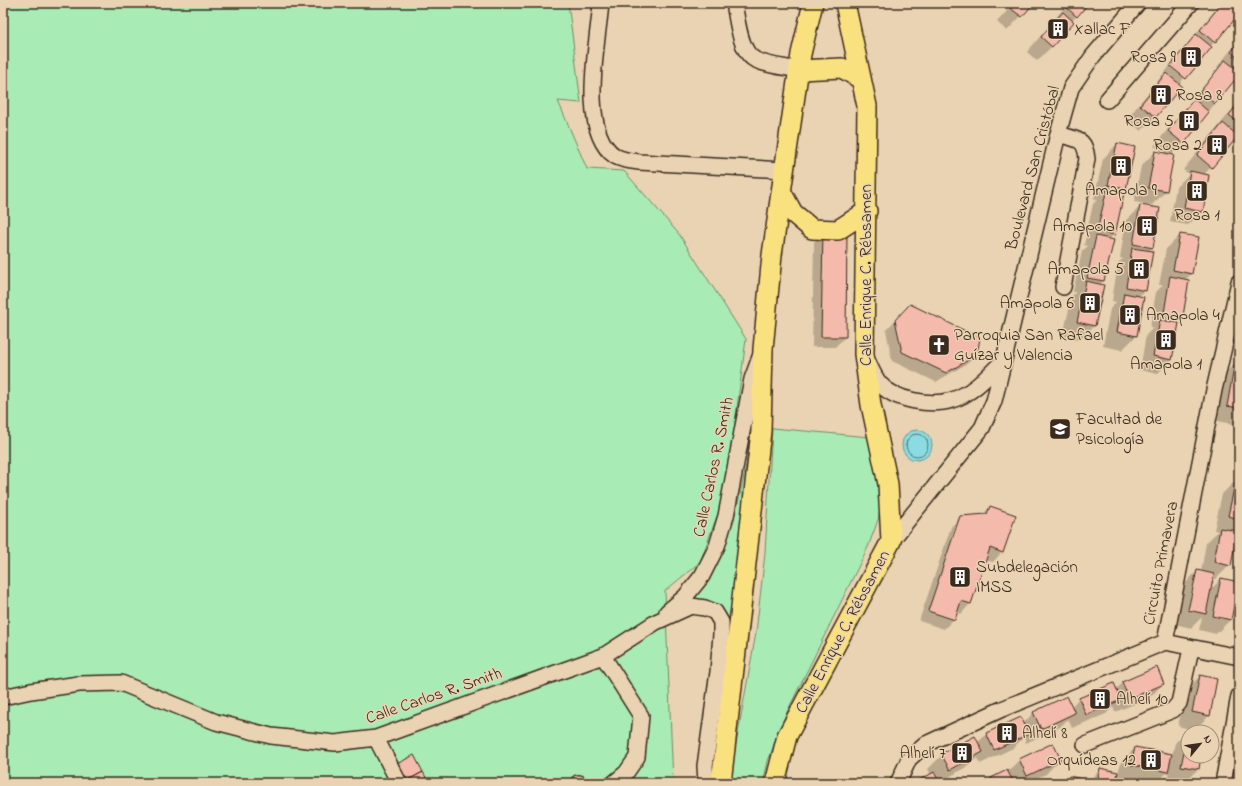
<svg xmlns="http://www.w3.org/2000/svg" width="1242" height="786" font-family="'Indie Flower',sans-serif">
  <rect width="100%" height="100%" fill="#e9d3b2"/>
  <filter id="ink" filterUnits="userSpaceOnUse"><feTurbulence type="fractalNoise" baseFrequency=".025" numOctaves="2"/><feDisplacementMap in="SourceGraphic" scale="8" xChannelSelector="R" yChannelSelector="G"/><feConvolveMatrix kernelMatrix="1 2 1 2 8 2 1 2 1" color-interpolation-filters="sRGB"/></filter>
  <g filter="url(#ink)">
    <path fill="#a9ebb5" stroke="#728a6a" d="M 3,3 L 568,3 L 581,103 L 558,101 L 587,169 L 624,171 L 679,234 L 746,339 L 726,492 L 700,562 L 665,591 L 673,783 L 3,783 Z
      M 758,378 L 716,775 L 712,773 L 727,647 L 703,601 L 692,598 C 702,582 716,566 723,549 C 745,495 751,435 758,378 Z
      M 772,428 L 869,437 L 882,499 L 878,520 L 868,547 L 785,716 L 768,761 L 763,783 L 729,783 L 756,633 L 765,553 Z"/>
    <path fill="#8adce2" stroke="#6a9594" d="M902 445a15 15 0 1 1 30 0a15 15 0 1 1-30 0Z"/>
    <path fill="#0003" d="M 1014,3 L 1033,3 L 1007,31 L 997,22 Z
      M 1068,3 L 1087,3 L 1052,46 L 1037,61 L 1027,52 Z
      M 1219,3 L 1239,3 L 1239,12 L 1179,84 L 1181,86 L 1155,117 L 1141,131 L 1127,119 L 1216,9 L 1215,8 Z
      M 1239,40 L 1239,74 L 1183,143 L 1171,155 L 1173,155 L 1166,191 L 1152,205 L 1134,202 L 1141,166 L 1155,152 L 1165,154 L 1154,146 L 1219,68 L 1217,67 Z
      M 1239,101 L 1239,132 L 1204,175 L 1202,211 L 1188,225 L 1170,222 L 1176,187 L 1189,174 L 1183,170 Z
      M 1117,144 L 1125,188 L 1120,193 L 1114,234 L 1109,240 L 1112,241 L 1103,281 L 1100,285 L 1094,326 L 1079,340 L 1063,336 L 1072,296 L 1076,292 L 1073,292 L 1082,251 L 1088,246 L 1084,245 L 1093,204 L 1097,200 L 1094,199 L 1103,159 Z
      M 1141,206 L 1153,247 L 1148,252 L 1145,290 L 1138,297 L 1136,336 L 1122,350 L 1103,346 L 1110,309 L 1116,302 L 1112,301 L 1118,263 L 1123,259 L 1120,258 L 1126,220 Z
      M 823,233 L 845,337 L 835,347 L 812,347 L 814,242 Z
      M 1180,235 L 1191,274 L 1185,280 L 1182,316 L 1174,324 L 1172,359 L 1157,374 L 1140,370 L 1146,335 L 1153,328 L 1150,327 L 1156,292 L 1163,285 L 1159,285 L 1166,249 Z
      M 900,315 L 976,354 L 966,364 L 936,382 L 892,361 L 886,330 Z
      M 1235,363 L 1239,363 L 1239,417 L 1233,424 L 1213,420 L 1221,377 Z
      M 1236,480 L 1239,480 L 1239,527 L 1234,532 L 1230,565 L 1216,579 L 1212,579 L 1210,590 L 1221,579 L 1230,620 L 1216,634 L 1199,630 L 1202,617 L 1191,628 L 1175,624 L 1183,586 L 1197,571 L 1201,572 L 1206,543 L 1218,531 L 1214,530 L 1222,494 Z
      M 990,507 L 1002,552 L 993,562 L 985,560 L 970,604 L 961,614 L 957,612 L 954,619 L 944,629 L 919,621 L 951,527 L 960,517 L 982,515 Z
      M 1200,676 L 1216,680 L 1209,716 L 1194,730 L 1202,732 L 1188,732 L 1188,756 L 1200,756 L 1198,769 L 1184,783 L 1167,780 L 1169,771 L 1156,783 L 1137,783 L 1116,779 L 1115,783 L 1087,783 L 1101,769 L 1118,773 L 1121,762 L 1135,748 L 1172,755 L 1175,743 L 1189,729 L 1178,726 L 1186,690 Z
      M 1123,683 L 1163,684 L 1149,698 L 1115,712 L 1113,707 L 1106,714 L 1072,728 L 1068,719 L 1060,727 L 1026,743 L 1024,737 L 1013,748 L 980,764 L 977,758 L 968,766 L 939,783 L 917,783 L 931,775 L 928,769 L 942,755 L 977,743 L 987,734 L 1023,724 L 1033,713 L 1067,698 L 1071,707 L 1079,698 L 1116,689 Z
      M 1053,744 L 1060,759 L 1046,774 L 1026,783 L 987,783 L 991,779 L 1006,771 L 1007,772 L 1019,760 Z
      M 1070,777 L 1086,783 L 1064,783 Z
      M 1041,779 L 1043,783 L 1033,783 Z"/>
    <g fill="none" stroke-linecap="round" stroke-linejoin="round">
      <path stroke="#5b716c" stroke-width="1" d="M906 445a11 11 0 1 1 22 0a11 11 0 1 1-22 0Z"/>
    </g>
    <path fill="#f4bbac" stroke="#3b2a1e" d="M 1014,3 L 1034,3 L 1022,17 L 1010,8 Z
      M 1069,3 L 1089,3 L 1077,17 L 1066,7 Z
      M 1222,3 L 1231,3 L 1239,10 L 1239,14 L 1215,43 L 1200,30 Z
      M 1063,12 L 1074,22 L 1052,47 L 1041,37 Z
      M 1196,34 L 1212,47 L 1186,79 L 1170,66 Z
      M 1239,42 L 1239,59 L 1231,52 Z
      M 1225,60 L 1239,71 L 1239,75 L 1215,104 L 1200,92 Z
      M 1166,73 L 1182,86 L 1156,117 L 1140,105 Z
      M 1194,99 L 1209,112 L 1184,144 L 1168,131 Z
      M 1239,103 L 1239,123 L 1229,115 Z
      M 1223,123 L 1238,136 L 1212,168 L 1197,155 Z
      M 1117,143 L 1135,147 L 1126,189 L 1108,185 Z
      M 1155,151 L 1174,155 L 1167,191 L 1148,188 Z
      M 1190,171 L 1209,175 L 1203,212 L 1184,208 Z
      M 1107,189 L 1124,193 L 1115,235 L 1097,231 Z
      M 1140,205 L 1160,208 L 1153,248 L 1133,244 Z
      M 823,231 L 847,232 L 846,337 L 821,337 Z
      M 1180,234 L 1199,237 L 1192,274 L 1173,270 Z
      M 1096,236 L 1114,240 L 1104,281 L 1087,278 Z
      M 1132,248 L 1153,251 L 1146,291 L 1126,287 Z
      M 1170,276 L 1189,280 L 1183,316 L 1164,313 Z
      M 1086,281 L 1104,285 L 1095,326 L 1077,322 Z
      M 1124,293 L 1144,297 L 1137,336 L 1117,332 Z
      M 910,304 L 980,338 L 977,355 L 946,373 L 902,352 L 895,320 Z
      M 1160,320 L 1179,323 L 1172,360 L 1153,356 Z
      M 1235,362 L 1239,362 L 1239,408 L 1227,406 Z
      M 1236,479 L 1239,479 L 1239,519 L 1228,516 Z
      M 990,506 L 1016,515 L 1003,553 L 990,548 L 971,604 L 961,601 L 955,620 L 928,611 L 960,516 L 987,514 Z
      M 1220,528 L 1237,531 L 1231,566 L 1214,562 Z
      M 1197,570 L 1214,574 L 1206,614 L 1188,610 Z
      M 1221,578 L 1239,582 L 1231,620 L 1213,616 Z
      M 1157,667 L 1164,684 L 1129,699 L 1122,682 Z
      M 1200,675 L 1217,679 L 1210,716 L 1192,712 Z
      M 1114,683 L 1121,700 L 1086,715 L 1079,698 Z
      M 1067,696 L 1075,713 L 1041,729 L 1033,712 Z
      M 1021,717 L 1029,734 L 994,750 L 986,733 Z
      M 1189,728 L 1206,732 L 1188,732 L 1188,756 L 1201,756 L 1199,769 L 1181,766 Z
      M 975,736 L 983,752 L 950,770 L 941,754 Z
      M 1053,743 L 1061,760 L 1027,776 L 1019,759 Z
      M 1135,747 L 1172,754 L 1168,772 L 1131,765 Z
      M 414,755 L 423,772 L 402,783 L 391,767 Z
      M 1100,768 L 1118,772 L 1116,783 L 1097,783 Z
      M 1007,770 L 1014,783 L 993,783 L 991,778 Z
      M 423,772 L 429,783 L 402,783 Z
      M 934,772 L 940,783 L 919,783 L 918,781 Z
      M 1069,776 L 1087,780 L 1087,783 L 1068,783 Z"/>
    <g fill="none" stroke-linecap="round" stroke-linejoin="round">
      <g stroke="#3b2a1e" stroke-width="18">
        <path id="minor" d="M 601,3 C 598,42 578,131 615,156 C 621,160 631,161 639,162 L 785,170
          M 734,3 C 737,18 740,54 756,60 C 768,66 785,67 799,70
          M 1107,100 L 1191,3
          M 1058,134 C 1077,140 1085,137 1087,159 L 1063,287
          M 868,362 C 871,369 875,378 880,384 C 894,400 931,407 952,400 C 972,394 988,376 1003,361
          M 891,541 L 982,428 L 994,401 L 1058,134 L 1071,88 L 1093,56 L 1138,3
          M 667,612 L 685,597 L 702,576 L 717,546 L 726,516 L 752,379 L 760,357
          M 1165,642 L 1214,390 L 1239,282
          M 1165,642 L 1239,657
          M 603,656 L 641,716 L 637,757 L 626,773 L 614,783
          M 3,697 L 31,691 L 79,684 L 121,683 L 216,722 L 271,736 L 335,743 L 376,738 L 603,656 L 656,622 L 691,606 L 705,608 L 715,612 L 721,622 L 721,634 L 718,672 L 705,766 L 706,783
          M 376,738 L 399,783
          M 1085,745 L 1173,710 L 1179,703 L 1191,649
          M 578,783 L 579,783
          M 898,783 L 909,759 L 926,744 L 1002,709 L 1165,642
          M 1223,783 L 1239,696"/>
      </g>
      <g stroke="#3b2a1e" stroke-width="22">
        <path id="major" d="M 799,70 L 842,68 L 859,78
          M 782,193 L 793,213 L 812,229 L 838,230 L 867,211
          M 721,783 L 761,431 L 763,349 L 772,255 L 801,54 L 813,3
          M 775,783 L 787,736 L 891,541 L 888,484 L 871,405 L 864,354 L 867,106 L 845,3"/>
      </g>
      <use href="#minor" stroke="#e9d3b2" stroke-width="15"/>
      <use href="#major" stroke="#fae180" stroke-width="19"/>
    </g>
  </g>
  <defs>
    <g id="building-square" transform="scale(1.15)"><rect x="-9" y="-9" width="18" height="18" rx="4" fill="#3b2a1e" stroke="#e9d3b2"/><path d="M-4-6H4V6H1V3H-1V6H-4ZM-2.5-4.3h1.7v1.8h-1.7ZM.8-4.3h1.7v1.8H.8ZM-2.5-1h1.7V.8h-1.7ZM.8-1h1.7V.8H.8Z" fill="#fff"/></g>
    <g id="church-square" transform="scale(1.15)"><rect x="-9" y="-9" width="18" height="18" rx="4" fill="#3b2a1e" stroke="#e9d3b2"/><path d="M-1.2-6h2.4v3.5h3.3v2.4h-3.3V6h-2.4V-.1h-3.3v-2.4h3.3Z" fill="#fff"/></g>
    <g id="university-square" transform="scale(1.15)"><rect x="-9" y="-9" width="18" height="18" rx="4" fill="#3b2a1e" stroke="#e9d3b2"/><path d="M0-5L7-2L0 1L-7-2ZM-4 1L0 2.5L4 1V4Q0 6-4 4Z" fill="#fff"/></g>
  </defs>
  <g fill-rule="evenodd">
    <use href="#building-square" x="1058" y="29"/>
    <use href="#building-square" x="1191" y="57"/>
    <use href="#building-square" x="1161" y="95"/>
    <use href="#building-square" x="1189" y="121"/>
    <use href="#building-square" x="1217" y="145"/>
    <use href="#building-square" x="1121" y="166"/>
    <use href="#building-square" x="1197" y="191"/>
    <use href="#building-square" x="1147" y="226"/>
    <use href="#building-square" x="1139" y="269"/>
    <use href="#building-square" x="1090" y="303"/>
    <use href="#building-square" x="1130" y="315"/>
    <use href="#building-square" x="1166" y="340"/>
    <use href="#church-square" x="939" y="345"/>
    <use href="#university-square" x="1060" y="429"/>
    <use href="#building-square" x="960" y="577"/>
    <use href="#building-square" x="1100" y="699"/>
    <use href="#building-square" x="1007" y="733"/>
    <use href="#building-square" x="962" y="753"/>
    <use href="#building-square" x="1151" y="760"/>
  </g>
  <g text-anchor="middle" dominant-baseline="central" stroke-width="3" stroke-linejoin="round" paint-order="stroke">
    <g font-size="17" fill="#3b2a1e" stroke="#e9d3b2" text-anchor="start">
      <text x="1074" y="29">Xallac F</text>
      <text x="1176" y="57" text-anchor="end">Rosa 9</text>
      <text x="1176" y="95">Rosa 8</text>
      <text x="1174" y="121" text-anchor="end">Rosa 5</text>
      <text x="1202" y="145" text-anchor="end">Rosa 2</text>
      <text x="1121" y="190" text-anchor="middle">Amapola 9</text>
      <text x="1197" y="215" text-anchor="middle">Rosa 1</text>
      <text x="1132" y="226" text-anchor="end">Amapola 10</text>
      <text x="1124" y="269" text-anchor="end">Amapola 5</text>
      <text x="1074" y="303" text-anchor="end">Amapola 6</text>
      <text x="1146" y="315">Amapola 4</text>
      <text x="954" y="335">Parroquia San Rafael<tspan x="954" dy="20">Guízar y Valencia</tspan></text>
      <text x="1166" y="364" text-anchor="middle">Amapola 1</text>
      <text x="1076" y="419">Facultad de<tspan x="1076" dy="20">Psicología</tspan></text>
      <text x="976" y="567">Subdelegación<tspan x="976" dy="20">IMSS</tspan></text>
      <text x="1116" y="699">Alhelí 10</text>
      <text x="1022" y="733">Alhelí 8</text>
      <text x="946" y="753" text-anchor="end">Alhelí 7</text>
      <text x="1136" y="760" text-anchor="end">Orquídeas 12</text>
    </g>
    <g font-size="17" fill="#3b2a1e" stroke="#e9d3b2">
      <text transform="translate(1033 168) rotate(-75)">Boulevard San Cristóbal</text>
      <text transform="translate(866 275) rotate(-90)">Calle Enrique C. Rébsamen</text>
      <text transform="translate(714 467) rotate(-78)">Calle Carlos R. Smith</text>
      <text transform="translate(1161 563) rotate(-79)">Circuito Primavera</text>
      <text transform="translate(843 632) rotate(-62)">Calle Enrique C. Rébsamen</text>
      <text transform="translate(434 696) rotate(-19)">Calle Carlos R. Smith</text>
    </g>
  </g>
  <rect width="1242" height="786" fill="none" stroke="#e9d3b2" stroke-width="16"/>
  <rect x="8" y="8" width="1226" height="770" fill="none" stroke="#3b2a1e" stroke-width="1.5" filter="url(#ink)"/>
  <g transform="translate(1200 744) rotate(61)"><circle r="19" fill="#e9d3b2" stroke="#a38f77"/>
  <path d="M0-3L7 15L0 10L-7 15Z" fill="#3b2a1e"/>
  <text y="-6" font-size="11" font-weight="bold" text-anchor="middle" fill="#3b2a1e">N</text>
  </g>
</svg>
